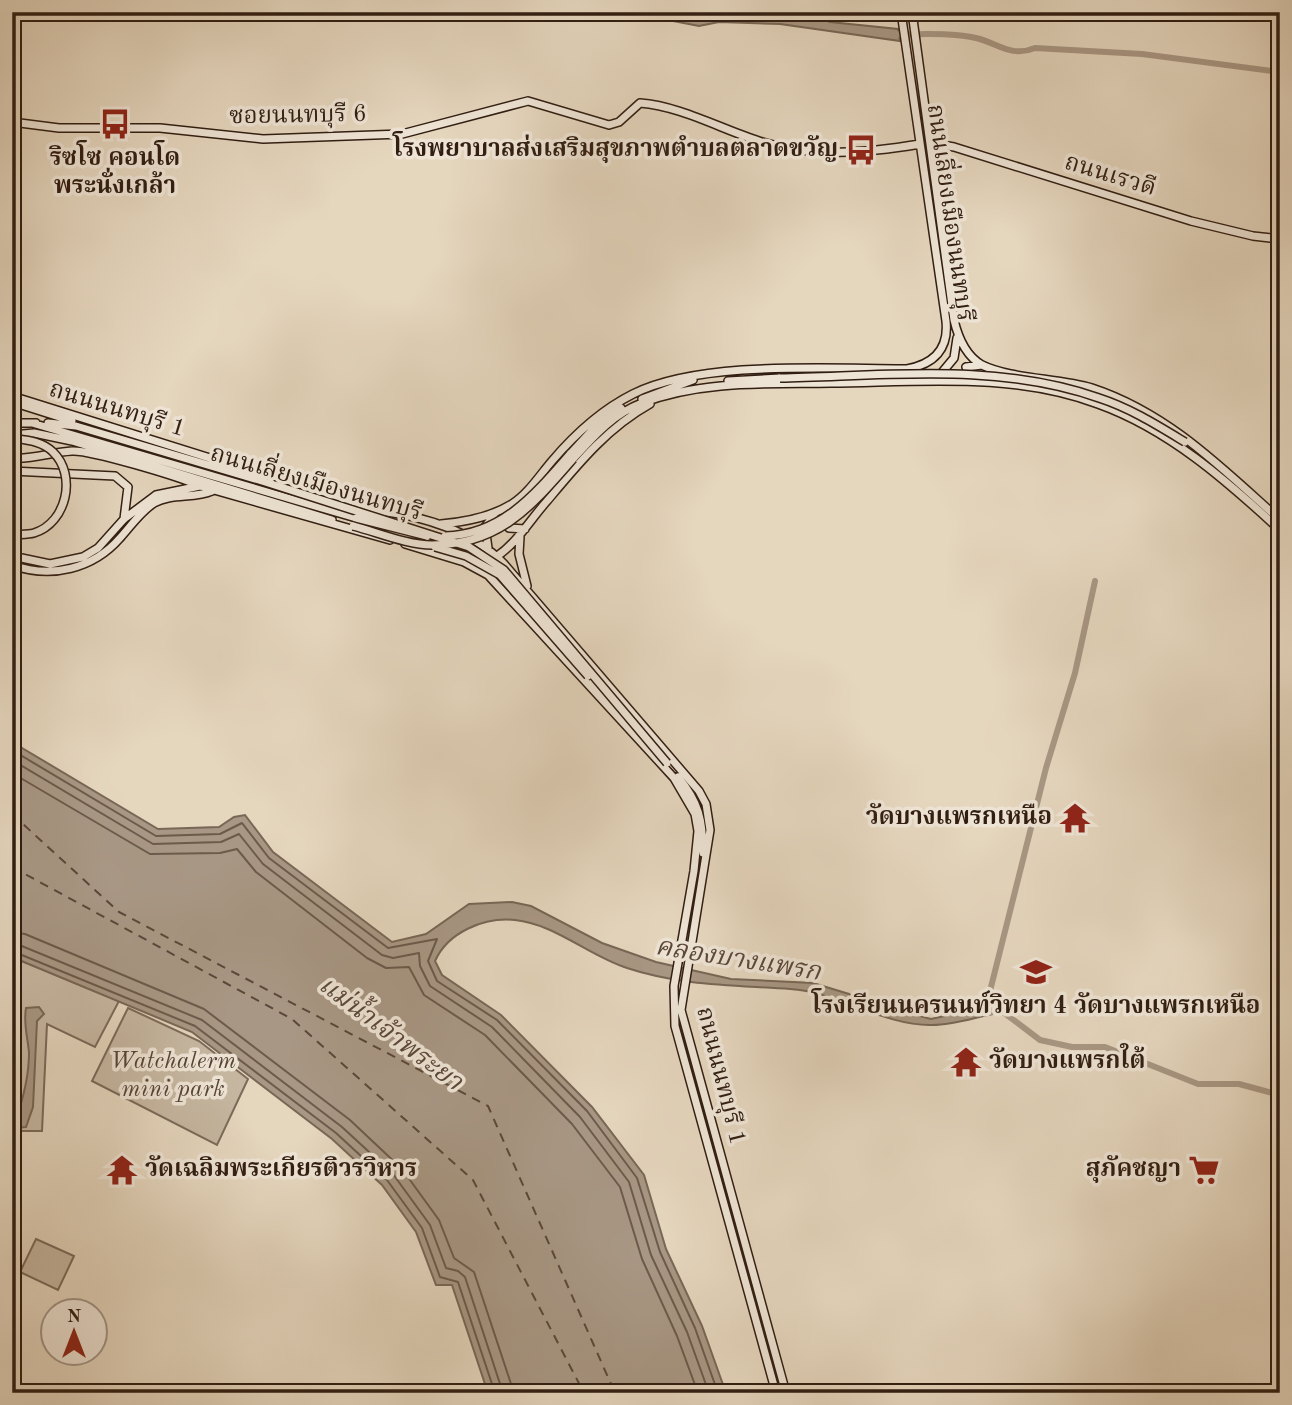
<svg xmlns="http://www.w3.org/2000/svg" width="1292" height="1405" font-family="'Old Standard TT','Noto Serif Thai',serif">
  <rect width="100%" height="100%" fill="#e5d6be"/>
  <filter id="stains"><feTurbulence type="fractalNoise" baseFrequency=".00286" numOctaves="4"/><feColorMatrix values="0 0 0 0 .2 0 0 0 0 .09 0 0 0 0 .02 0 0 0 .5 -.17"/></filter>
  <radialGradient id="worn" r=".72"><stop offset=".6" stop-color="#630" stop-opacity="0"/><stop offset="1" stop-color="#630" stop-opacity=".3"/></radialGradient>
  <path fill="#c6b7a1" stroke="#7c6a5a" stroke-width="2" d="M 12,957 L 119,1001 L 95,1047 L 47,1024 L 42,1131 L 12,1131 Z
    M 128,1008 L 199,1041 L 248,1079 L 217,1145 L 92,1081 Z
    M 36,1239 L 74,1256 L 58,1290 L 20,1272 Z"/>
  <path fill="#a89784" stroke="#786756" stroke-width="2" d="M 652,12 L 671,12 L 700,19 L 727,13 L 814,17 L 830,22 L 898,29 L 900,41 L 780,24 L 719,22 L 699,26 L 668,20 Z
    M 12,742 L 158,829 L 219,827 L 234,817 L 245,815 L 273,852 L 392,942 L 426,934 L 469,904 L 512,902 L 531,906 L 602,943 L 656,962 L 731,979 L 813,983 L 849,994 L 857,1000 L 931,1019 L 985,1007 L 990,1007 L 993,1014 C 973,1018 950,1026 930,1025 C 882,1025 838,992 790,989 C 734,985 681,986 627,968 C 589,956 555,924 515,920 C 484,917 448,932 435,961 L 442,975 L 501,1015 L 592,1107 L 644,1175 L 666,1249 L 702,1326 L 726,1393 L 488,1393 L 452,1285 L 436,1285 L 416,1232 L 382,1185 L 332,1139 L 192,1032 L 12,957 Z
    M 39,1007 L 44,1014 L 37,1021 L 33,1107 L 26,1127 L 12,1128 L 12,1120 L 16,1119 C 23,1099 29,1075 29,1053 C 28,1038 23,1024 26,1008 Z"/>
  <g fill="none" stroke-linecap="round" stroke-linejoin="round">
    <path stroke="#6c5a4b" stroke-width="2" d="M 12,750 L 156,836 L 220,834 L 242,823 L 269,858 L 388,948 L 437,939 L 428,961 L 437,981 L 497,1020 L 587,1111 L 637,1178 L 660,1252 L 695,1328 L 718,1393
      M 12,760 L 153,844 L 221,842 L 239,834 L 263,864 L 382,955 L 393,958 L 419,953 L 420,966 L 430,986 L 492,1027 L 580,1117 L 629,1182 L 651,1255 L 687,1332 L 709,1393
      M 12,773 L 150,854 L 220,853 L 237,849 L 256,872 L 367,958 L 386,968 L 409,967 L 424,995 L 485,1035 L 572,1124 L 620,1187 L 642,1259 L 677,1336 L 698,1393
      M 12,932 L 25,934 L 204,1009 L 350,1120 L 402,1169 L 439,1220 L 454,1258 L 474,1272 L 514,1393
      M 12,942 L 202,1020 L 342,1127 L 393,1174 L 430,1225 L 446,1268 L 458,1271 L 465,1277 L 503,1393
      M 12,951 L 195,1026 L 336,1133 L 387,1180 L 422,1228 L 440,1277 L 458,1282 L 495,1393"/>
    <path stroke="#a89784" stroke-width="6" d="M 892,34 C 919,35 950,32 976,38 C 998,43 1011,58 1035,48 L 1142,54 L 1280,72
      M 987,1012 L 1003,1012 L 1040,1040 L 1072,1047 L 1105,1047 L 1198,1084 L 1239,1084 L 1280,1095
      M 989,1012 L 989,995 L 1046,768 L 1075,673 L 1095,581"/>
    <path stroke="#5b483a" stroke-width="2" stroke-dasharray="9 7" stroke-linecap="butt" d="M 12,814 L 119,912 L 488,1106 L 615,1393
      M 12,867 L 292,1019 L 473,1180 L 584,1393"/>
    <g stroke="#311e12" stroke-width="10">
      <path id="secondary" d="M 912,12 L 954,320 C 958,337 966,356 982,365 C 1010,379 1060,378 1092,388 C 1168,413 1222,468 1280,520
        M 12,122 L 59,128 L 160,128 L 263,139 L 402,134 L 528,101 L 609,125 L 619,122 L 640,103 C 680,106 721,129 759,141 C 811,158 867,153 920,144
        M 930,143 L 954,147 L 1191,221 L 1253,236 L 1280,239
        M 939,376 L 954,358 L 957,338
        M 969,376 L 966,367 L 982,365
        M 728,381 L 780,378
        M 12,396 L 379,511 C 423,516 473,531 504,564 L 699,791 L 706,804 L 710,830 L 681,1010 L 786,1393
        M 642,399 L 693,380
        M 12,402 L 72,421
        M 12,423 L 36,423
        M 32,423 L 356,518
        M 48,423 L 76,426 L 262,481
        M 12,435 L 34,433 L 72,441 L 332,520
        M 570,454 L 594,428 L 621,408
        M 12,458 C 33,460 51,452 72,451 C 91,450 180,477 200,486
        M 573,459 C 594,436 613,414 642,403 C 702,380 769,384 831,383 C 920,382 1013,372 1098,404 C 1168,429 1226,480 1280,530
        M 12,471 L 115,476 L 128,487 L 124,519
        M 494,515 L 485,527 L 490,562 L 496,574
        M 504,521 L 509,528 L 525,529
        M 441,524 C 465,522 491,517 512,504 C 528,494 540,475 552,461 C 575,434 601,410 633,394 C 701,360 830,369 907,369 C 934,364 949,349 946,321 L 901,12
        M 520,537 L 519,554 L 527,586
        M 405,544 L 464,562 L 488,575 L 674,778 L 695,814 L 698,831 L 694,871 L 674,986 L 675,1026 L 776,1393
        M 12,556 L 50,564 L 83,557 L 98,548 L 124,519 L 156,495 L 200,486 L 390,540
        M 496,557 C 517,543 530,520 547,501 C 578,464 607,428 650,404
        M 12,565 C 51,579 93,569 120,538 C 131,526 140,512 154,503 C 172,493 194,499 212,491
        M 593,682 L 627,721
        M 678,777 C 699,802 703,821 703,853"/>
    </g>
    <use href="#secondary" stroke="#eee4d5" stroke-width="7"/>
    <g stroke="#311e12" stroke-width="10" stroke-linecap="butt">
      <path id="secondary-bridge" d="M 780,378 C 885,376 998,362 1099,398 C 1130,408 1157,425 1185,442
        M 12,438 C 26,440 42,441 53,452 C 77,475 67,523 34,533 C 27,535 19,534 12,535
        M 262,481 L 469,547 L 504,570 L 667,763
        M 356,518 L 427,536
        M 353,526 C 377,532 407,545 432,545 C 500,545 532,506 573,459
        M 445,536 C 502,535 536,493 570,454
        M 435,547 L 466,556 L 500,575 L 588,676"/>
    </g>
    <use href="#secondary-bridge" stroke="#eee4d5" stroke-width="7"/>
  </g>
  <defs>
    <g id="bus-bare" transform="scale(2.415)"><path d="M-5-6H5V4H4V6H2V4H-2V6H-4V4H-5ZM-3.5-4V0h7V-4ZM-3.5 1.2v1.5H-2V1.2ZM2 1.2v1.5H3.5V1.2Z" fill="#8f2418" stroke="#eee4d5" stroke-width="2.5" paint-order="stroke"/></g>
    <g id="temple-bare" transform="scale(2.415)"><path d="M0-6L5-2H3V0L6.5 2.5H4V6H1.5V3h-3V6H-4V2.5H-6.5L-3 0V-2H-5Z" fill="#8f2418" stroke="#eee4d5" stroke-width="2.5" paint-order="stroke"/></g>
    <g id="school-bare" transform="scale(2.415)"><path d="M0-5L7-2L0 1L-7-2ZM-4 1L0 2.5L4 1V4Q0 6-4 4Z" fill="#8f2418" stroke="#eee4d5" stroke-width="2.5" paint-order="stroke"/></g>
    <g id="supermarket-bare" transform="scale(2.415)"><path d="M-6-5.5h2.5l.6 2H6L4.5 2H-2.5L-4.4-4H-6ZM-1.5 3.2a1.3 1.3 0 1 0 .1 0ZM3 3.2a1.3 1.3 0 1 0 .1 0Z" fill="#8f2418" stroke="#eee4d5" stroke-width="2.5" paint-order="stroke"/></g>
  </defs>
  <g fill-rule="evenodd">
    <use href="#bus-bare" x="115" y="124"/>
    <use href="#bus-bare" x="861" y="150"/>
    <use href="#temple-bare" x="1075" y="818"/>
    <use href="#school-bare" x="1036" y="972"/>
    <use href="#temple-bare" x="966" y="1062"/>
    <use href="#temple-bare" x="122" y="1170"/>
    <use href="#supermarket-bare" x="1204" y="1170"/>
  </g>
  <g text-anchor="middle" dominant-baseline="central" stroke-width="7" stroke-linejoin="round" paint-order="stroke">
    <g font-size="24" fill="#311e12" stroke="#eee4d5">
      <text transform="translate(298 116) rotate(-1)">ซอยนนทบุรี 6</text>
      <text transform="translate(1110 176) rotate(17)">ถนนเรวดี</text>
      <text transform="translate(949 213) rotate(82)">ถนนเลี่ยงเมืองนนทบุรี</text>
      <text transform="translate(117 410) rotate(17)">ถนนนนทบุรี 1</text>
      <text transform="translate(316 484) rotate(16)">ถนนเลี่ยงเมืองนนทบุรี</text>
      <text transform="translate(720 1076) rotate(76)">ถนนนนทบุรี 1</text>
    </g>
    <g font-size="24" font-weight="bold" fill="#311e12" stroke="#eee4d5" text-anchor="end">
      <text x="838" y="150">โรงพยาบาลส่งเสริมสุขภาพตำบลตลาดขวัญ</text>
      <text x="115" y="159" text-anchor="middle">ริซโซ คอนโด<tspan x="115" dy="28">พระนั่งเกล้า</tspan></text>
      <text x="1052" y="818">วัดบางแพรกเหนือ</text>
      <text x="1036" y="1007" text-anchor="middle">โรงเรียนนครนนท์วิทยา 4 วัดบางแพรกเหนือ</text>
      <text x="989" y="1062" text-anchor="start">วัดบางแพรกใต้</text>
      <text x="145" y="1170" text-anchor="start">วัดเฉลิมพระเกียรติวรวิหาร</text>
      <text x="1181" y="1170">สุภัคชญา</text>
    </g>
    <g font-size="24" font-style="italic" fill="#564436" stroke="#eee4d5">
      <text x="173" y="1062">Watchalerm<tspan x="173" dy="28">mini park</tspan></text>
    </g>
    <g font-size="26" font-style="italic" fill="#5b483a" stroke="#eee4d5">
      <text transform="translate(738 960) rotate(9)">คลองบางแพรก</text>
      <text transform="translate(390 1034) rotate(37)">แม่น้ำเจ้าพระยา</text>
    </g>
  </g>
  <rect width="1292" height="1405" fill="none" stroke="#e5d6be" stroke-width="42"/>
  <rect x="14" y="14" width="1264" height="1377" fill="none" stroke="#311e12" stroke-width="3.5"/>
  <rect x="21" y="21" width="1250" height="1363" fill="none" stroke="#311e12" stroke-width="2"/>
  <g transform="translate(74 1332)"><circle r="33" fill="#eee4d5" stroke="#a29587" stroke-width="2"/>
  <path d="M0-5L12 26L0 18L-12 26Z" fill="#8f2418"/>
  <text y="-10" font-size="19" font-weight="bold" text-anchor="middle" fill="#311e12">N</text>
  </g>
  <rect width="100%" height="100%" filter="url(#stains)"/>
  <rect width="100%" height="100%" fill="url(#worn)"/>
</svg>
